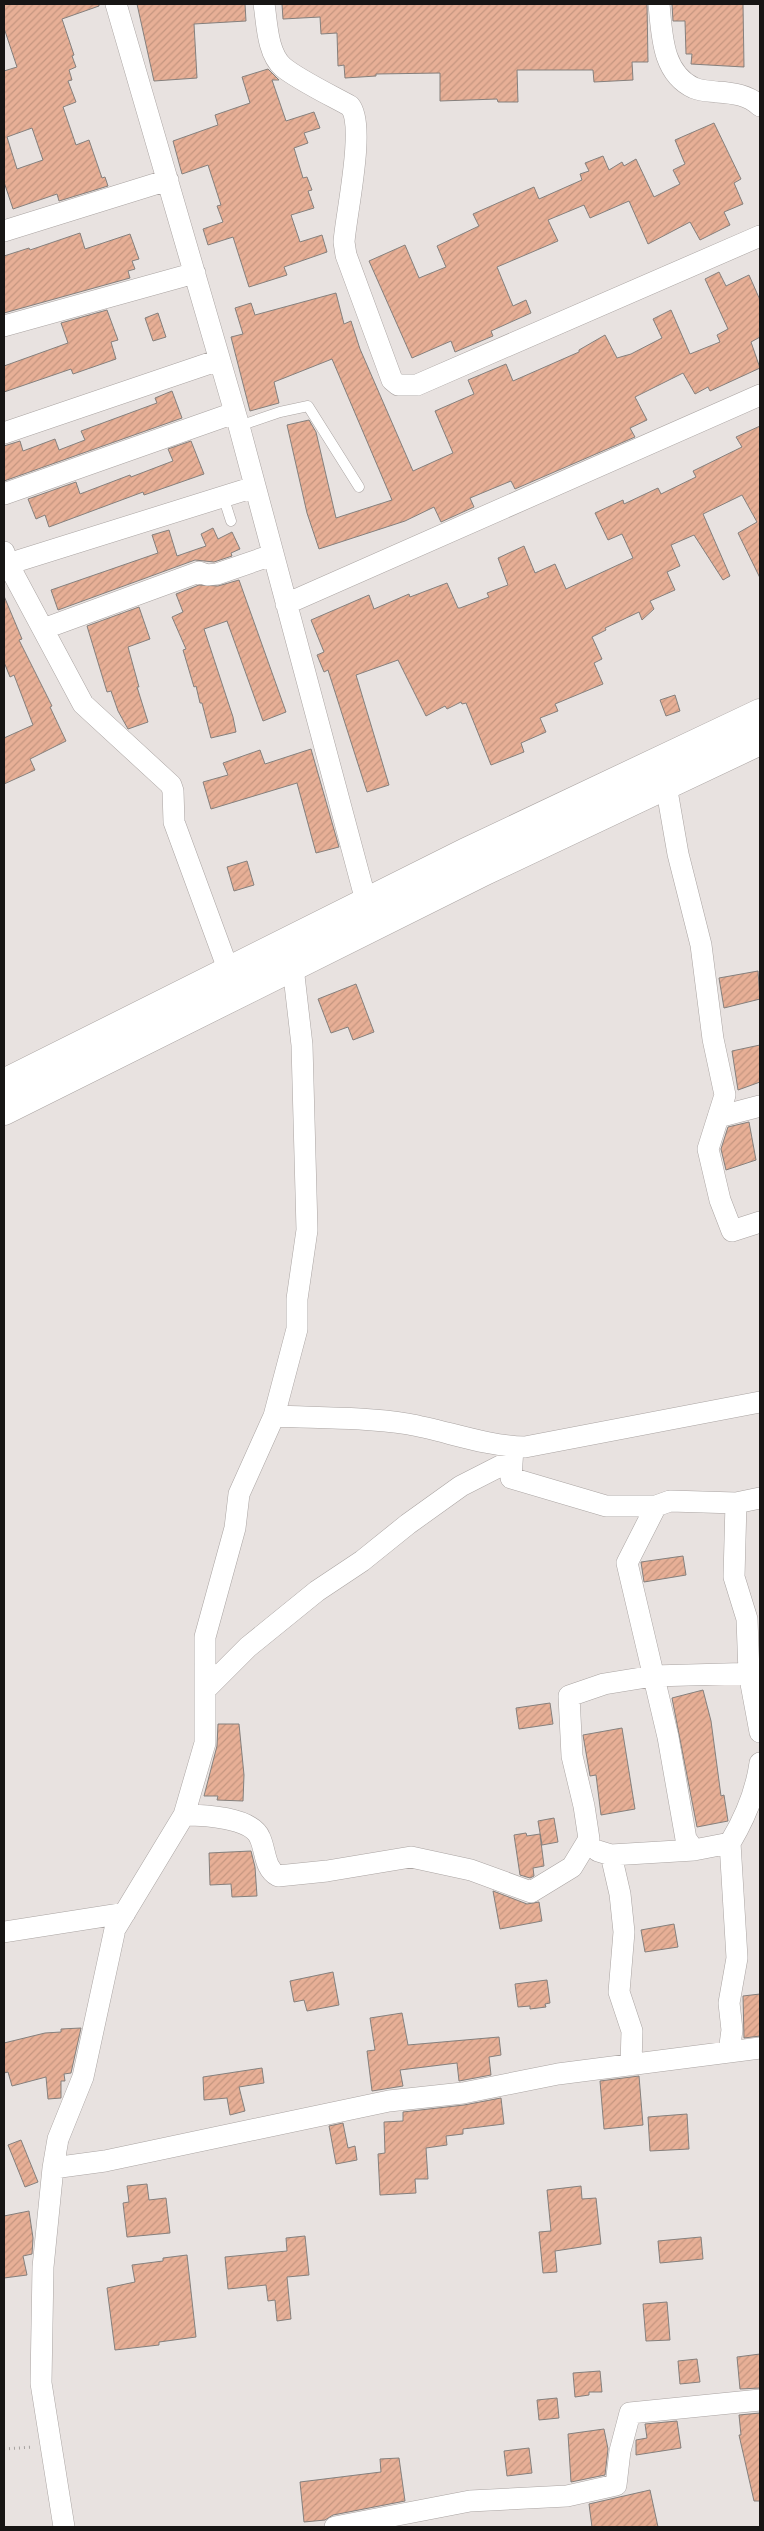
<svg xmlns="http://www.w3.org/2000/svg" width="764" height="2531" font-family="'Exo 2',sans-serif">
  <defs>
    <pattern id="building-hatch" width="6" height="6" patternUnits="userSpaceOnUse" patternTransform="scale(1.25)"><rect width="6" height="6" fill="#e7af96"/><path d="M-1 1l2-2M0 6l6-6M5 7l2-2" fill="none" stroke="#c59680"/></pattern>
  </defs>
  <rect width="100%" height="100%" fill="#e8e2e0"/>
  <path fill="url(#building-hatch)" stroke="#85807d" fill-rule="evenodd" d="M 4,4 L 99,4 L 99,6 L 62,19 L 74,55 L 72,56 L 76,67 L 69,70 L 72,80 L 68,81 L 76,102 L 63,107 L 76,145 L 89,140 L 102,178 L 105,177 L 108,186 L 59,201 L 57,194 L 13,209 L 4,182 L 4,71 L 17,67 L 4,28 ZM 32,128 L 43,160 L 17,169 L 7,137 Z
    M 137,4 L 245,4 L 246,21 L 194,24 L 197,78 L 154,81 Z
    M 282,4 L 647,4 L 648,62 L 632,62 L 633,80 L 594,82 L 593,70 L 517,70 L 518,102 L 498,102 L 497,99 L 440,101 L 440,73 L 376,74 L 376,76 L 345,78 L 344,65 L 338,66 L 337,33 L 321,34 L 320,17 L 283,19 Z
    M 672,4 L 743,4 L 744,67 L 691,64 L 692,54 L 686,54 L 685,21 L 673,21 Z
    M 268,69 L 279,80 L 272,80 L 286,121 L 314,112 L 320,128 L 304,133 L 308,143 L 294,148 L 303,178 L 307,177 L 312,190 L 308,191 L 314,208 L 291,215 L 300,242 L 322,235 L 327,252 L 284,267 L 287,275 L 249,287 L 233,237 L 208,245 L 203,229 L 223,222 L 217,206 L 221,205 L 208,165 L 182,174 L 173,141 L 218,125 L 215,115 L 250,103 L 242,77 Z
    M 714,123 L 741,179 L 734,183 L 743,204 L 724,212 L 730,225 L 700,240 L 690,222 L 648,244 L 629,201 L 590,218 L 584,205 L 548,220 L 558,241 L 497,267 L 513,306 L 526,300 L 531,313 L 491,331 L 493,336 L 455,352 L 451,341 L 412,358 L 369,261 L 405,245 L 419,278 L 446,267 L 437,246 L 479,226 L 473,214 L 534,187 L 539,199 L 582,180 L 580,174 L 589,171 L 585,163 L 603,156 L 609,170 L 622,162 L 624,166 L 636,159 L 654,197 L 680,184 L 673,170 L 685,164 L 675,140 Z
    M 80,233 L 85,249 L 130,234 L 139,259 L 132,261 L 135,269 L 128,271 L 130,278 L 4,313 L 4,256 L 29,248 L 30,250 Z
    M 719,272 L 726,286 L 749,275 L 760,300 L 760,337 L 751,342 L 760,368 L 710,391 L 708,387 L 695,394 L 683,373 L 635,397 L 647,420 L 630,428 L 635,437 L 515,489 L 511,481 L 470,498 L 474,507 L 441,522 L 434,507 L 405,521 L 319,549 L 307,513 L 287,425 L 309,420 L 316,432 L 336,518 L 392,500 L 332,359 L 274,382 L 279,403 L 250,411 L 231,337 L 243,334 L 235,308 L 251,303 L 255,315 L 336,293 L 344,324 L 351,321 L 360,349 L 413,471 L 453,453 L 435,411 L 474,394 L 468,380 L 506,364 L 513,381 L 579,352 L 579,350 L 605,335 L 617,358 L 631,354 L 662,338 L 653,319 L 671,310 L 690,354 L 720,342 L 717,335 L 728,329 L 705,279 Z
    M 107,310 L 118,340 L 111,342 L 116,359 L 73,374 L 71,369 L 4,392 L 4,366 L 68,343 L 61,323 Z
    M 158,313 L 166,337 L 153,341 L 145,318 Z
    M 172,391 L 182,418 L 4,481 L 4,446 L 20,441 L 23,451 L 55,439 L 59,450 L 85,440 L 81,431 L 157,403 L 155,398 Z
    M 760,426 L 760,578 L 738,533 L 757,522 L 742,495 L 703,514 L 730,576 L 723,580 L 694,535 L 671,545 L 680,566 L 667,572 L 675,590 L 650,601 L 654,609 L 642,620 L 639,612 L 605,628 L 606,630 L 592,637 L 602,659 L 594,663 L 603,684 L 555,704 L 558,711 L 540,718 L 546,732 L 521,743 L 524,752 L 491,765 L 466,703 L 462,704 L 461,702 L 447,709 L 445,706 L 426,716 L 398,660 L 356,675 L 389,785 L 367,792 L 328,670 L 324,672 L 317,655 L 324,652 L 311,620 L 369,595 L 374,609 L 409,594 L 410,597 L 447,583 L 458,608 L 460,608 L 489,597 L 487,593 L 508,585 L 498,558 L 524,546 L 535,573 L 555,564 L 566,589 L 633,558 L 622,534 L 608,540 L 595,513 L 623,500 L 624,504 L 658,488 L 661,494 L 696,477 L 693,471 L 742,447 L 736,437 Z
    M 191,441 L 204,474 L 144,495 L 143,492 L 49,527 L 45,515 L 36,519 L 28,499 L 76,482 L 80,494 L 130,475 L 131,477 L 173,461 L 168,449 Z
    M 213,528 L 218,539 L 232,532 L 240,549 L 231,553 L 232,556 L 214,562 L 195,560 L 58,610 L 51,590 L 158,553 L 152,535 L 169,530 L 177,556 L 206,546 L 201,534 Z
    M 239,580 L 286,712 L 263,721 L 227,621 L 204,629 L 233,717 L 236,732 L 211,738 L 202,703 L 200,703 L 196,686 L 194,687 L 183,650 L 186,649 L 172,617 L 183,612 L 176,594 L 199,585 L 218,586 Z
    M 4,596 L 22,639 L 19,640 L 52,706 L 50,707 L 66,741 L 30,759 L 35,770 L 4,784 L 4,738 L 33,725 L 14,675 L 10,677 L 4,662 Z
    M 139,607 L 150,639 L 128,647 L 139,687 L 137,687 L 148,722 L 128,729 L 118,711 L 111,691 L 107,692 L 87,626 Z
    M 675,695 L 680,711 L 666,716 L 660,700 Z
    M 311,749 L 339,847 L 316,853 L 297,783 L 211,809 L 203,782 L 228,775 L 223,763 L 260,750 L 265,764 Z
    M 247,861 L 254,885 L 234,891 L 227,867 Z
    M 758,971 L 760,999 L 724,1008 L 719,978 Z
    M 356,984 L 374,1032 L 353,1040 L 348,1027 L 331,1033 L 318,999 Z
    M 760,1045 L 760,1082 L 738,1090 L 732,1051 Z
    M 749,1122 L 756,1160 L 726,1170 L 721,1149 L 728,1127 Z
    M 683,1556 L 686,1575 L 644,1582 L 641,1562 Z
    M 703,1690 L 711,1721 L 721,1796 L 724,1795 L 728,1821 L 697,1827 L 672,1698 Z
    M 550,1703 L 553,1724 L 519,1729 L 516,1708 Z
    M 218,1724 L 239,1724 L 244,1775 L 243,1801 L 217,1800 L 218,1796 L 204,1796 L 217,1746 Z
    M 622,1728 L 635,1809 L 601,1815 L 596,1775 L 590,1776 L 583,1735 Z
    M 554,1818 L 558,1842 L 542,1845 L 538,1821 Z
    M 526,1833 L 527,1836 L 540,1834 L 544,1866 L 533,1868 L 534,1876 L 530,1878 L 520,1875 L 514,1835 Z
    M 251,1851 L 255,1867 L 257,1896 L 232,1897 L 231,1884 L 210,1885 L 209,1853 Z
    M 493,1891 L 527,1904 L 539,1902 L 542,1921 L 500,1929 Z
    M 674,1924 L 678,1947 L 645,1952 L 641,1930 Z
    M 333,1972 L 339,2005 L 307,2011 L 304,2000 L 294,2002 L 290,1981 Z
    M 547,1980 L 550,2003 L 545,2004 L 546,2007 L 530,2009 L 530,2006 L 518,2007 L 515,1984 Z
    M 760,1994 L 760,2036 L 744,2038 L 743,1996 Z
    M 402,2013 L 408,2045 L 499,2037 L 501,2055 L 489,2057 L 491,2075 L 459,2081 L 457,2063 L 400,2070 L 403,2086 L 372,2091 L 367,2051 L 375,2050 L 370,2018 Z
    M 81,2028 L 71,2073 L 64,2074 L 65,2081 L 61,2081 L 61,2098 L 48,2099 L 46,2077 L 12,2086 L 8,2072 L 4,2073 L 4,2043 L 45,2033 L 61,2032 L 61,2029 Z
    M 262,2068 L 264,2083 L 239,2087 L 245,2111 L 230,2115 L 227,2098 L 204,2100 L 203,2077 Z
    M 639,2076 L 643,2125 L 604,2129 L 600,2081 Z
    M 501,2098 L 504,2124 L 463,2129 L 463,2134 L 446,2136 L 447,2145 L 426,2148 L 428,2179 L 415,2179 L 416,2193 L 380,2195 L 378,2154 L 385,2153 L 384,2122 L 403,2121 L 403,2112 L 464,2105 Z
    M 687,2114 L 689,2149 L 650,2151 L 648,2117 Z
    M 343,2123 L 348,2148 L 355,2146 L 357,2160 L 336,2164 L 329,2126 Z
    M 21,2140 L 38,2182 L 25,2187 L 8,2145 Z
    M 147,2184 L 149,2200 L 166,2198 L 170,2233 L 127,2237 L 123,2203 L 129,2202 L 127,2186 Z
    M 581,2186 L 582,2199 L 596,2198 L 601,2244 L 555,2251 L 557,2272 L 543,2273 L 539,2232 L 551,2231 L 547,2190 Z
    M 29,2211 L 33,2238 L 32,2254 L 23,2256 L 27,2275 L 4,2278 L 4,2216 Z
    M 305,2236 L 309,2275 L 287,2277 L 291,2319 L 277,2321 L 275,2300 L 268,2301 L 266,2285 L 228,2289 L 225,2257 L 287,2251 L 286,2238 Z
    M 701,2237 L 703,2259 L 660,2263 L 658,2241 Z
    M 187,2255 L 196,2337 L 159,2342 L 159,2345 L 115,2350 L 107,2288 L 135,2282 L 132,2265 L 163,2261 L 163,2258 Z
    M 667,2302 L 670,2340 L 646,2341 L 643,2304 Z
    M 760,2354 L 760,2388 L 740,2389 L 737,2357 Z
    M 697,2359 L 700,2382 L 680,2384 L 678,2361 Z
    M 600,2371 L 602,2392 L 589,2392 L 589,2395 L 575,2397 L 573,2373 Z
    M 557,2398 L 559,2418 L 539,2420 L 537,2400 Z
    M 760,2413 L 760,2501 L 754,2501 L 739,2435 L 741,2435 L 739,2415 Z
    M 677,2421 L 681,2448 L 636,2455 L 636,2440 L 647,2438 L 645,2424 Z
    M 604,2429 L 608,2449 L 605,2475 L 571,2482 L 568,2434 Z
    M 529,2448 L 532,2473 L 507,2476 L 504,2451 Z
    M 399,2458 L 405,2501 L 333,2515 L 325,2520 L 304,2522 L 300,2482 L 381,2472 L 380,2459 Z
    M 650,2490 L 658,2527 L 592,2527 L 589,2504 Z"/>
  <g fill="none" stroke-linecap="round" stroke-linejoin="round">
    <g stroke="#aaa4a2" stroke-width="11">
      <path id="lane" d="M 239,426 L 280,412 L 308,406 L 359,487
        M 223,496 L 231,521"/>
    </g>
    <g stroke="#aaa4a2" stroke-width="22">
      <path id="street" d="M 116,4 L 239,426 L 366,901
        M 264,4 C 267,22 267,53 283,67 C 297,79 332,96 350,106 C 366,125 346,214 344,242 L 346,255 L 392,380 L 398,385 L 417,385 L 760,236
        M 659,4 C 662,35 662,73 694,88 C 701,91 710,91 717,92 C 734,93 748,95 760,106
        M 4,231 L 168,180
        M 4,326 L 195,273
        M 4,433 L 219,360
        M 4,494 L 234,413
        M 4,552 L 8,564 L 83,704 L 171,785 L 173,791 L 174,822 L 228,969
        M 8,564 L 254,487
        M 286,604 L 760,395
        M 43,629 L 199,572 L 207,575 L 217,574 L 272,555
        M 666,785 L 678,854 L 701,945 L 713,1039 L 725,1095 L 708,1149 L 720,1200 L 732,1231 L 760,1222
        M 718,1117 L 760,1106
        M 274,1416 C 319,1418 364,1417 408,1424 C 447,1431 485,1446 525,1447 L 760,1402
        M 513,1448 L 511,1478 L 606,1506 L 656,1506
        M 760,1498 L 736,1503 L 734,1577 L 747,1619 L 749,1673 L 760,1732
        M 736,1503 L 670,1501 L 656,1506 L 627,1563 L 668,1737 L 686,1839 L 694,1850 L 730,1843 C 745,1818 756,1792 760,1763
        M 205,1690 L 248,1647 L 317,1591 L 362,1561 L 408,1524 L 461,1486 L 512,1460
        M 184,1815 C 203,1815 252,1817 260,1838 C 266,1851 264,1868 278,1876 L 327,1871 L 411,1857 L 471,1870 L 531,1892 L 572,1867 L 589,1839 L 584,1806 L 572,1756 L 569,1696 L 604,1684 L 653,1676 L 760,1673
        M 598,1851 L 611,1855 L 694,1850
        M 611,1855 L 620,1894 L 624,1932 L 619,1992 L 632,2031 L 631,2065
        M 4,1932 L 125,1913
        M 729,2052 L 732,2030 L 729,2003 L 737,1958 L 730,1843
        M 53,2168 L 105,2161 L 389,2101 L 463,2093 L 558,2074 L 760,2048
        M 64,2527 L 41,2383 L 43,2267 L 53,2168 L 58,2139 L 83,2077 L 115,1929 L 184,1815 L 205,1743 L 205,1637 L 235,1528 L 239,1494 L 274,1416 L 297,1329 L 297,1299 L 307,1230 L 302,1045 L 293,967
        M 335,2527 L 470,2501 L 567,2496 L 616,2485 L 620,2451 L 630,2413 L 760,2400"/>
    </g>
    <g stroke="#aaa4a2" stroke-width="29">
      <path id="highway" d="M 4,1083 L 466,852 L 760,713
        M 4,1111 L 483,872 L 760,741"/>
    </g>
    <path stroke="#a7a2a0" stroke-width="3" stroke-dasharray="1 4" stroke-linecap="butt" d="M 4,2449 L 33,2447"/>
    <use href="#lane" stroke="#fff" stroke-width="10"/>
    <use href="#street" stroke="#fff" stroke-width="21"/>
    <use href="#highway" stroke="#fff" stroke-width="28"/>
  </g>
  <rect width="764" height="2531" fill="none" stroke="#171514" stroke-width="10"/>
</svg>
